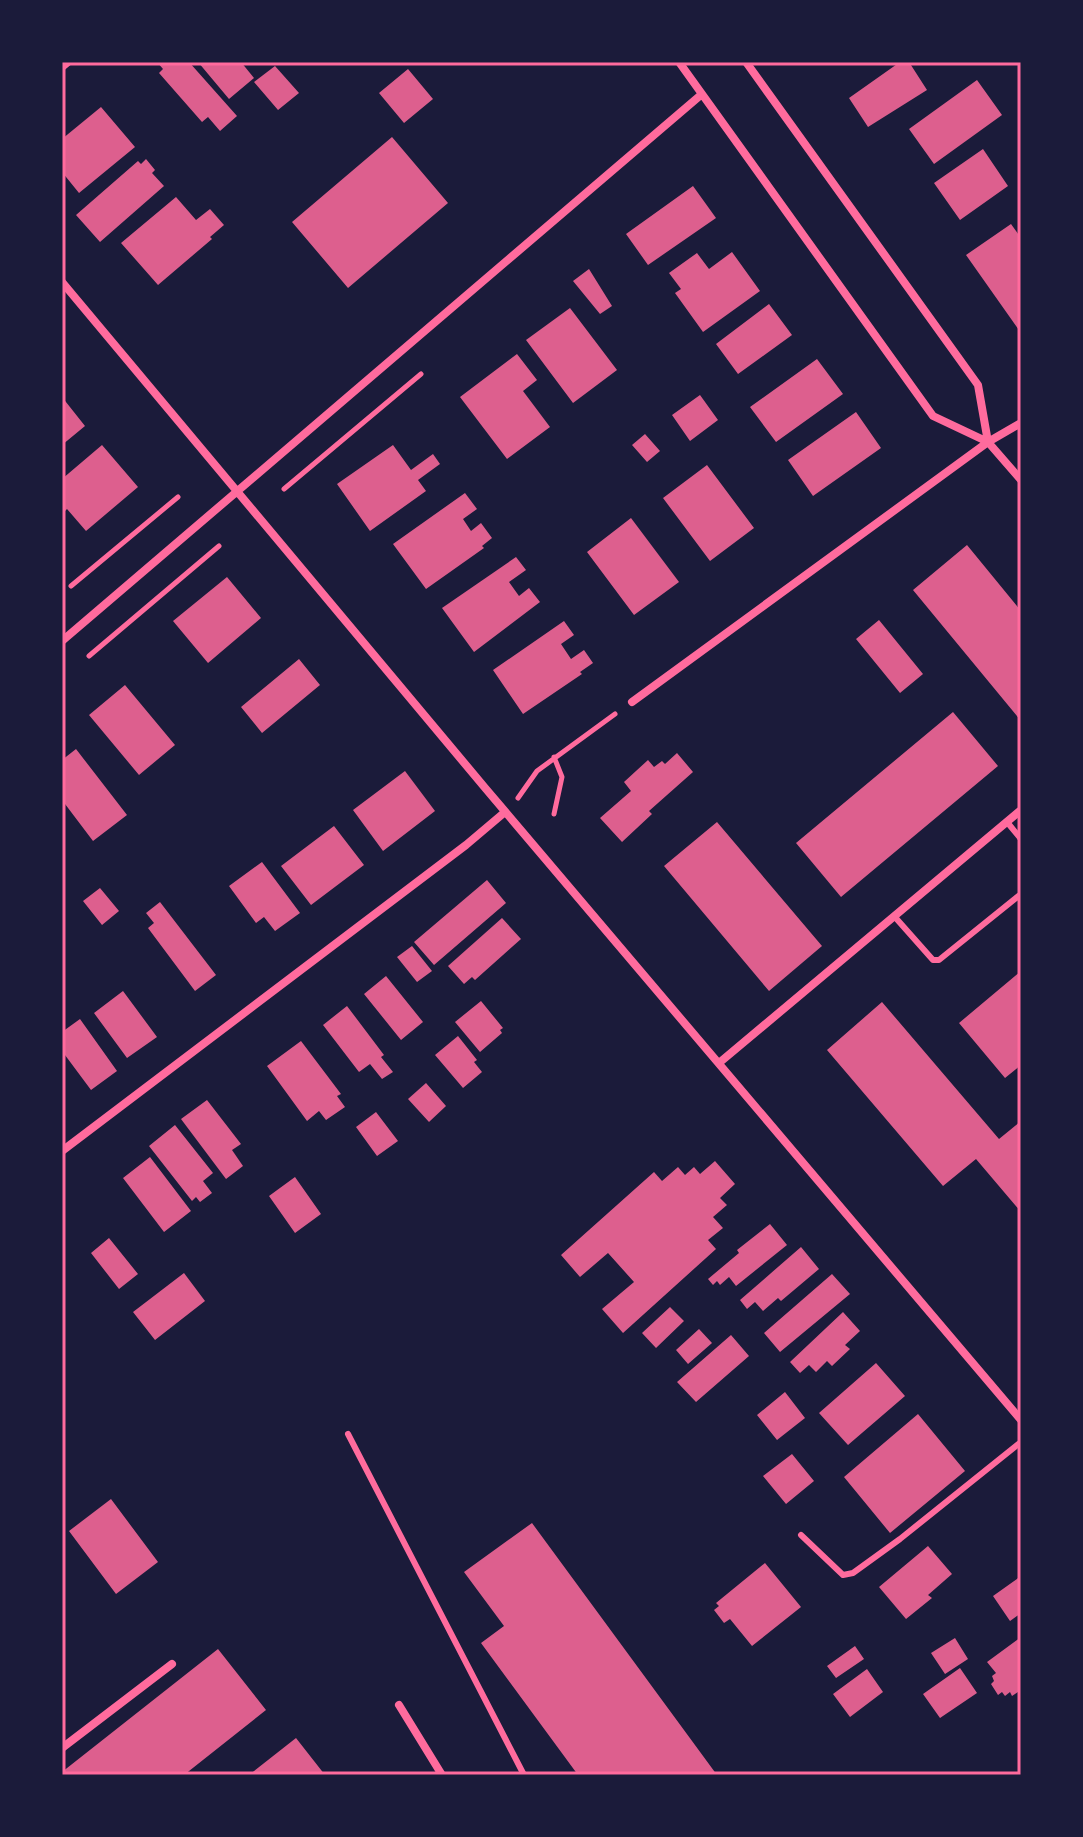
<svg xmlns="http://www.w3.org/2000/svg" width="1083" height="1837" font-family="'Titillium Web',sans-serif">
  <rect width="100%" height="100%" fill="#1b1b3a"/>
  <path fill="#dd5f8e" d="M 157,62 L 189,62 L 237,116 L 220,131 L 208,117 L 202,122 L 159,73 L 163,69 Z
    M 198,62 L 241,62 L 254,78 L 229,99 Z
    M 900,62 L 909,62 L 927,90 L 868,127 L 849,98 Z
    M 275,66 L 299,93 L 278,110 L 254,82 Z
    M 408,69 L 433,99 L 404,123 L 379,93 Z
    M 977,80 L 1002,115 L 934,164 L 909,129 Z
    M 101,107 L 135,147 L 79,193 L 62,172 L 62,139 Z
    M 392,137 L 448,203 L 348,288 L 292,222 Z
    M 983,149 L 1008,186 L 960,220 L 934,183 Z
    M 146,159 L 155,170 L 152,173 L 164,186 L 100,242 L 76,215 L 138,161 L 141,164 Z
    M 693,186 L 716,218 L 648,265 L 626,234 Z
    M 176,197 L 196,220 L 210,209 L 224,225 L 210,237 L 212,239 L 158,285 L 121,243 Z
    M 1011,224 L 1021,238 L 1021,333 L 966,255 Z
    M 732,252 L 760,291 L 703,332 L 675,293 L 681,289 L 669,273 L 697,253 L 709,269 Z
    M 589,269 L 612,306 L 600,314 L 573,281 Z
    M 769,304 L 792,335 L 738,374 L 716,344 Z
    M 570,308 L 617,370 L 573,403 L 526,340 Z
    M 517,354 L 537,380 L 523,391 L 550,427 L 507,459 L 460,397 Z
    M 817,359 L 843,394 L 776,442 L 750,407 Z
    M 700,395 L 718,420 L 690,441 L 672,415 Z
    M 62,397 L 85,426 L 62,445 Z
    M 856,412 L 881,448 L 813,496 L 788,460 Z
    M 645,434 L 660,451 L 647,462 L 632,445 Z
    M 102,445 L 138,487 L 86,531 L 67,509 L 62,514 L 62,479 Z
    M 393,445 L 411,470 L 433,454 L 440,464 L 418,480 L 426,491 L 370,531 L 337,484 Z
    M 707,465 L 754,528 L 710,561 L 663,498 Z
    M 465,493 L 477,509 L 463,519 L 471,531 L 481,523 L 492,538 L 482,546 L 484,548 L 426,589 L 393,544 Z
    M 631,518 L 679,582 L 634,615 L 587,552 Z
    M 967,545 L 1021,611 L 1021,721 L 913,590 Z
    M 516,557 L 526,570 L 509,582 L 519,596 L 529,588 L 540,602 L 474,652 L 442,608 Z
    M 227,577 L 261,618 L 208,663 L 173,621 Z
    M 879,620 L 923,674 L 900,693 L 856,639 Z
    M 564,621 L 574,635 L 561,644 L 571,659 L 584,650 L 593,663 L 580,672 L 582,674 L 523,714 L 493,670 Z
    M 299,659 L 320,685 L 262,733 L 241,707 Z
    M 125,685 L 175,745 L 139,775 L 89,715 Z
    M 953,712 L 998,766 L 841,897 L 796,843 Z
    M 76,749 L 127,815 L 93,841 L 62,800 L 62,760 Z
    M 677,753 L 693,772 L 649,811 L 652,814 L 622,842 L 600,818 L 631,791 L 624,782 L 648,760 L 654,767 L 662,761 L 665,764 Z
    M 405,771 L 435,811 L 383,851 L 353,810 Z
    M 717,822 L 822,946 L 769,991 L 664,866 Z
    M 334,826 L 364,865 L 311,905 L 281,866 Z
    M 262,862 L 300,913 L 275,931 L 264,917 L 256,923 L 229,886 Z
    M 487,880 L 506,903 L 434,965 L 414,942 Z
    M 100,888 L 119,911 L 102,925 L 83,901 Z
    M 160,902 L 216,975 L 195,991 L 148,928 L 154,923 L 146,913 Z
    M 502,918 L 521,939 L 475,980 L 472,977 L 464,984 L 448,966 Z
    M 412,946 L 432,971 L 417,982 L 397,957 Z
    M 1021,971 L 1021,1065 L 1005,1078 L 959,1023 Z
    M 386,976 L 423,1022 L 401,1040 L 364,994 Z
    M 123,991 L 157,1037 L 127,1058 L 94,1013 Z
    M 481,1001 L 503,1028 L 500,1030 L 502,1033 L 480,1052 L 455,1022 Z
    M 882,1002 L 999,1139 L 1021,1121 L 1021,1212 L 976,1159 L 943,1186 L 827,1050 Z
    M 347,1006 L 384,1055 L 381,1057 L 393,1072 L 382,1079 L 370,1064 L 359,1072 L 323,1025 Z
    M 80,1019 L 117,1071 L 91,1090 L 62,1051 L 62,1032 Z
    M 458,1036 L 477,1060 L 474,1062 L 482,1072 L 463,1088 L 435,1055 Z
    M 301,1041 L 341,1094 L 337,1096 L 345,1107 L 326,1120 L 319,1111 L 307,1121 L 267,1066 Z
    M 426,1083 L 446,1106 L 429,1122 L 408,1099 Z
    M 207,1100 L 241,1144 L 232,1150 L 243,1166 L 226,1179 L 181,1119 Z
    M 376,1112 L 398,1141 L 377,1156 L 356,1127 Z
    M 175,1125 L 213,1173 L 203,1181 L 212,1193 L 200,1202 L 196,1197 L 192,1201 L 149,1146 Z
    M 150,1157 L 191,1211 L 164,1232 L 123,1178 Z
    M 715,1161 L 735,1184 L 720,1198 L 727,1205 L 713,1217 L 723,1228 L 708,1240 L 716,1249 L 623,1333 L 602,1309 L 634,1282 L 608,1253 L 580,1277 L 561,1255 L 654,1172 L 662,1181 L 678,1167 L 685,1175 L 694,1167 L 700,1174 Z
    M 295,1177 L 321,1214 L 295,1233 L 269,1196 Z
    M 770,1224 L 787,1245 L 736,1286 L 729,1277 L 720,1285 L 717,1281 L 713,1285 L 708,1279 L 739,1253 L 737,1250 Z
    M 109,1238 L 138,1274 L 119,1289 L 91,1253 Z
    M 801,1247 L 819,1269 L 781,1301 L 778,1298 L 763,1311 L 755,1302 L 747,1309 L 740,1300 Z
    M 184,1273 L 205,1301 L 155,1340 L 133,1312 Z
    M 832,1274 L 850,1294 L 780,1352 L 764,1333 Z
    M 670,1307 L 684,1321 L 656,1348 L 642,1333 Z
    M 843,1312 L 860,1331 L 845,1345 L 850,1349 L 832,1366 L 827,1361 L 816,1372 L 809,1365 L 800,1373 L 790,1362 Z
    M 699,1329 L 712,1343 L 688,1364 L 676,1350 Z
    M 731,1335 L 749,1356 L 696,1402 L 677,1382 Z
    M 876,1363 L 905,1396 L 848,1445 L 819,1413 Z
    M 785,1392 L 805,1418 L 777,1440 L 757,1415 Z
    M 918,1414 L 965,1471 L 890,1533 L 844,1477 Z
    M 792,1454 L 814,1481 L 786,1504 L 763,1476 Z
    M 111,1499 L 158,1562 L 116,1594 L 69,1531 Z
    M 532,1523 L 717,1775 L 578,1775 L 481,1643 L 504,1626 L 464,1572 Z
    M 928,1546 L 952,1574 L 928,1595 L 932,1598 L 906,1619 L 879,1587 Z
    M 765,1563 L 801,1607 L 752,1646 L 730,1619 L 724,1623 L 714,1610 L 719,1606 L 716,1603 Z
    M 1021,1576 L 1021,1613 L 1010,1621 L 993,1596 Z
    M 1021,1637 L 1021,1690 L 1012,1696 L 1010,1692 L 1005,1696 L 1002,1692 L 998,1695 L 991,1684 L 994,1681 L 992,1676 L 996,1673 L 987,1662 Z
    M 955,1638 L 968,1659 L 945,1674 L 931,1653 Z
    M 855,1646 L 864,1659 L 836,1678 L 827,1666 Z
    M 218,1649 L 266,1710 L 184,1775 L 62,1775 L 62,1772 Z
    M 960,1668 L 977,1693 L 940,1718 L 923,1694 Z
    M 867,1669 L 883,1692 L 850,1717 L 833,1694 Z
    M 296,1738 L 325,1775 L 249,1775 Z"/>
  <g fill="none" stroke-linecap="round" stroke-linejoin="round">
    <path stroke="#ff6b9d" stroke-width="5" d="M 284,489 L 421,374
      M 71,586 L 178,497
      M 89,656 L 219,546
      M 554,757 L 562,777 L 554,814
      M 518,798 L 537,771 L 615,714"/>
    <path stroke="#ff6b9d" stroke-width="6" d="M 1007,822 L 1021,839
      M 894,916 L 933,960 L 939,960 L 1021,894
      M 348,1434 L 524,1775
      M 801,1535 L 843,1575 L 853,1573 L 900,1539 L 1021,1442"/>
    <path stroke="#ff6b9d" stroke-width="8" d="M 679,62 L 933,416 L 988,442 L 1021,480
      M 746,62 L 978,385 L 988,442
      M 62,67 L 68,62
      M 62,282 L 486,789 L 1021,1420
      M 62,641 L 702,94
      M 632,702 L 988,442 L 1021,423
      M 719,1063 L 1021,810
      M 62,1151 L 466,845 L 505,812
      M 399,1705 L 442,1775
      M 62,1748 L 172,1664"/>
  </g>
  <rect width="1083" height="1837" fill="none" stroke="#1b1b3a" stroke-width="128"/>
  <rect x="64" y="64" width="955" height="1709" fill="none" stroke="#ff6b9d" stroke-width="3"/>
</svg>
